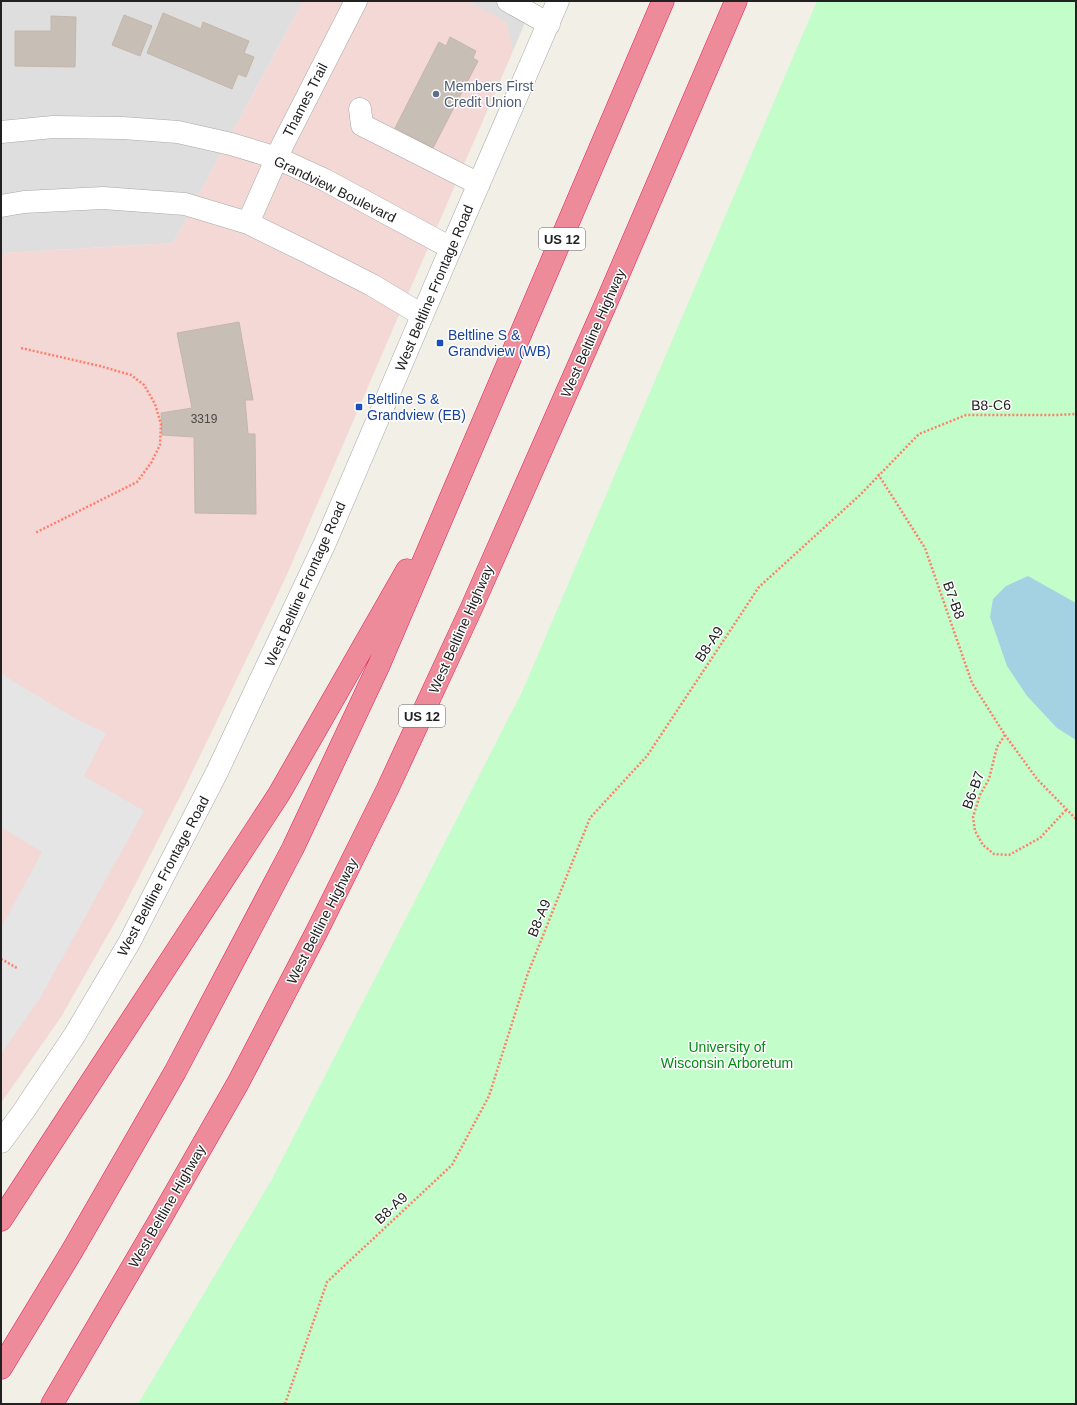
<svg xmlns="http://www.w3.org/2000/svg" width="1077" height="1405" font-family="Arial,sans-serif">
  <rect width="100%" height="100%" fill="#f2efe7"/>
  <path fill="#dfdede" d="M 1,1 L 303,1 L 173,243 L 3,253 L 1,257 Z
    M 468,1 L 534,1 L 513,51 L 506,22 Z"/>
  <path fill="#f3d8d6" d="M 303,1 L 468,1 L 507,22 L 513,51 L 285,579 L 184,789 L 122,910 L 61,1017 L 1,1103 L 1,257 L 3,253 L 173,243 Z"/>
  <path fill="#c3fdca" d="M 817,1 L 1076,1 L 1076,1404 L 138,1404 L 271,1181 L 522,692 Z"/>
  <path fill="#e5e5e5" d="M 1,674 L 78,720 L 106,733 L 84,776 L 144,811 L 40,998 L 1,1054 L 1,928 L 42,852 L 1,827 Z"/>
  <path fill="#a5d2e2" d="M 1028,576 L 1076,603 L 1076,740 L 1057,728 L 1027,696 L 1007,666 L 990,617 L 993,599 L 1006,586 Z"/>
  <path fill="#c7beb6" stroke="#c5b6a8" d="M 163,13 L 201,29 L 203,22 L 249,41 L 244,53 L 254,57 L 246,77 L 238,74 L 232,89 L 147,53 Z
    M 124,15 L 152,26 L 140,56 L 112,45 Z
    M 51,16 L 76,17 L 75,67 L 15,66 L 15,31 L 51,31 Z
    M 450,37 L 476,51 L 473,58 L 478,61 L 433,148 L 395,128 L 439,42 L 446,46 Z
    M 239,322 L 253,400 L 245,400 L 248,434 L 255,434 L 256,514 L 195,513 L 194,437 L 162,435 L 161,413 L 192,408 L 177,333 Z"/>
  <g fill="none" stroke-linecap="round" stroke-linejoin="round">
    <g stroke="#a8a8a8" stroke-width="23">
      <path id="minor" d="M 508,1 L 549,24
        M 360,109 L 362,125 L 479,184
        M 1,132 L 53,127 L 123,128 L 178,132 L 231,144 L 277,158 L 325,180 L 451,248
        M 1,206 L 24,202 L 103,198 L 185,204 L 248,223 L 307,252 L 372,285 L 422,315
        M 248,223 L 283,144 L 356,1
        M 1,1142 L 23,1112 L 74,1036 L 129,943 L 217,772 L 325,543 L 451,248 L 558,1"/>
    </g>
    <g stroke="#e71d5c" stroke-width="23">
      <path id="highway" d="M 1,1220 L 279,794 L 407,570
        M 1,1368 L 72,1251 L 175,1072 L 293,848 L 379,665 L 663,1
        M 52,1404 L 158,1223 L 238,1083 L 317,931 L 387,790 L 471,609 L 607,301 L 736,1"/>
    </g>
    <path stroke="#ff7f6b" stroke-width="2.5" stroke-dasharray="2 2" stroke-linecap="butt" d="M 21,348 L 100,366 L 131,375 L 144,385 L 155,404 L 161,424 L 160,445 L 151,463 L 137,482 L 35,533
      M 878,474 L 925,548 L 972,683 L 1005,735 L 1037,779 L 1076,819
      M 1005,735 L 997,747 L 989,779 L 980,795 L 973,817 L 975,831 L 983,845 L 994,854 L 1009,855 L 1040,838 L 1066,810
      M 1,959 L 17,968
      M 285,1404 L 327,1282 L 452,1165 L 489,1096 L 528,973 L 590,818 L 647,756 L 759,587 L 860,495 L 919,434 L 966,415 L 1056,415 L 1076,414"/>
    <use href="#minor" stroke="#fff" stroke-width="22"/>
    <use href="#highway" stroke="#ed8b9a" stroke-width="22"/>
  </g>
  <circle fill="#5c6f8a" stroke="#fff" stroke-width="1.5" cx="436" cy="94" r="4"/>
  <g fill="#1a4fb4" stroke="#fff" stroke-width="1.5">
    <rect x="436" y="339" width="8" height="8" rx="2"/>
    <rect x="355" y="403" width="8" height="8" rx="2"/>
  </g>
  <g text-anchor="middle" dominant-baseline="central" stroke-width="3" stroke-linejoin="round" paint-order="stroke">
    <g font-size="12" fill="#4a4846">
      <text x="204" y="419">3319</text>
    </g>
    <g fill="#fff" stroke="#646464" stroke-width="1">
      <rect x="539" y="228" width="46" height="22" rx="3"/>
      <rect x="399" y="705" width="46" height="22" rx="3"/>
    </g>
    <g font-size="13" font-weight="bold" fill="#212121">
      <text x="562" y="239">US 12</text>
      <text x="422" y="716">US 12</text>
    </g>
    <g font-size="14" fill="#4e5e75" stroke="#fff" text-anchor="start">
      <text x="444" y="86">Members First<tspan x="444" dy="16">Credit Union</tspan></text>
    </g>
    <g font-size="14" fill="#212121" stroke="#fff">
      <text transform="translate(305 100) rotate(-63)">Thames Trail</text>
      <text transform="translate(335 189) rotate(26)">Grandview Boulevard</text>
      <text transform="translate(434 288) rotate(-67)">West Beltline Frontage Road</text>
      <text transform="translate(593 333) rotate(-66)">West Beltline Highway</text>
      <text transform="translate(991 405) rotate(-1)">B8-C6</text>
      <text transform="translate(305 584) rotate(-66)">West Beltline Frontage Road</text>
      <text transform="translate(954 600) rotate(70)">B7-B8</text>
      <text transform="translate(461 629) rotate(-66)">West Beltline Highway</text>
      <text transform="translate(709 644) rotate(-56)">B8-A9</text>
      <text transform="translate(973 790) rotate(-70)">B6-B7</text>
      <text transform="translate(163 876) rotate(-62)">West Beltline Frontage Road</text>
      <text transform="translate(539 918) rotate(-68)">B8-A9</text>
      <text transform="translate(322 921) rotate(-63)">West Beltline Highway</text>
      <text transform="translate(167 1206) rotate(-60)">West Beltline Highway</text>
      <text transform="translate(391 1208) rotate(-43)">B8-A9</text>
    </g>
    <g font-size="14" fill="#164399" stroke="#fff" text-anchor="start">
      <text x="448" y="335">Beltline S &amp;<tspan x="448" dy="16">Grandview (WB)</tspan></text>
      <text x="367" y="399">Beltline S &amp;<tspan x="367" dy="16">Grandview (EB)</tspan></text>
    </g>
    <g font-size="14" fill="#048a14" stroke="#fff">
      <text x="727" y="1047">University of<tspan x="727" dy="16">Wisconsin Arboretum</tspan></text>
    </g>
  </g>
  <rect width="1077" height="1405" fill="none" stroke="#212121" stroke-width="4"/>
</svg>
